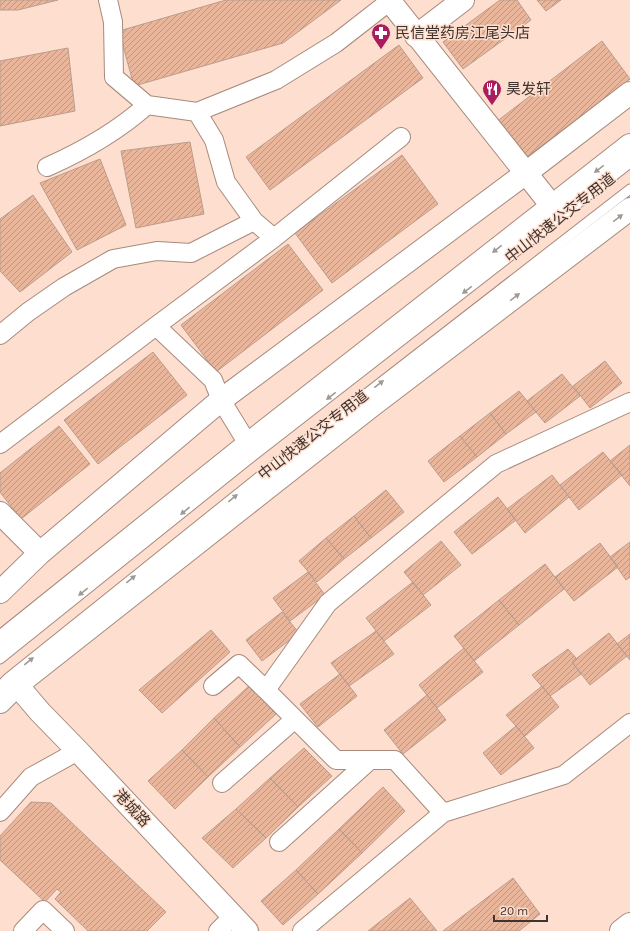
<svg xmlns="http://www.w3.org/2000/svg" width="630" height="931" font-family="Karla,'Noto Sans SC',sans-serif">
  <defs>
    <pattern id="building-hatch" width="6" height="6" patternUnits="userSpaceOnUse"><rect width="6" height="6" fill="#e9b69b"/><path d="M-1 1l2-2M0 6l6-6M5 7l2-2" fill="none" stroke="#be957f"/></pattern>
  </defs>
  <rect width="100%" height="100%" fill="#fedece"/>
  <path fill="url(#building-hatch)" stroke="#ba9d8e" d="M 0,0 L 58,0 L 18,10 L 0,10 Z
    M 226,0 L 341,0 L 283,43 L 134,86 L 119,31 Z
    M 500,0 L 517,0 L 531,20 L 463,69 L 443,42 Z
    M 537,0 L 561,0 L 546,11 Z
    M 602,41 L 630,79 L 524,159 L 496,122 Z
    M 399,45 L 423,78 L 270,190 L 246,157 Z
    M 68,48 L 75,111 L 0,126 L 0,61 Z
    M 190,142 L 204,214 L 136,228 L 121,151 Z
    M 402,155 L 438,204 L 332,283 L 295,233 Z
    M 100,159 L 126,225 L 77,250 L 40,183 Z
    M 33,195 L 72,252 L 20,292 L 0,271 L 0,219 Z
    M 288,244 L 323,290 L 216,372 L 181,325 Z
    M 153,352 L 187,395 L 98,464 L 64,420 Z
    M 605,361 L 622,383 L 590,408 L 573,386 Z
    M 562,374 L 580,396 L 545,423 L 527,401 Z
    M 519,391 L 536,412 L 506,434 L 490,413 Z
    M 490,413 L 506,434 L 477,457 L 460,436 Z
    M 59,426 L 90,464 L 21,519 L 0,492 L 0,473 Z
    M 460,436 L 477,457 L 444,482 L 428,461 Z
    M 630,445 L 630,486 L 610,461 Z
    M 603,452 L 622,475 L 579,510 L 560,485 Z
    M 552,475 L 569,497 L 525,533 L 507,509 Z
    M 386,490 L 404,512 L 371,538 L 354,516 Z
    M 498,497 L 516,520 L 472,554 L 454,532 Z
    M 354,516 L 371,538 L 344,559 L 326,538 Z
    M 326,538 L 344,559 L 317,582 L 299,561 Z
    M 441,541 L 461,565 L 423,595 L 404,572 Z
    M 630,542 L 630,577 L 626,580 L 610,557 Z
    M 600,543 L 618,567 L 574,601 L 555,577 Z
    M 545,564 L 564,589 L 519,625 L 499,600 Z
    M 308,572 L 325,595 L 290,621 L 273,598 Z
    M 413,582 L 431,605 L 384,641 L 366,618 Z
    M 499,600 L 519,625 L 474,661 L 454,636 Z
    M 282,612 L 299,633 L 262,661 L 246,640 Z
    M 211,630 L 230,652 L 162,713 L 139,690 Z
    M 376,631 L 394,654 L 349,686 L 331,663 Z
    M 609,633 L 627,656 L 590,685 L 572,662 Z
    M 630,634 L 630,660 L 617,644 Z
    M 464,648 L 483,672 L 437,708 L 419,685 Z
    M 568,649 L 576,658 L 572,662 L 581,674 L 550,696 L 532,675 Z
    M 340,674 L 357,696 L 318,727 L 300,704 Z
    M 250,685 L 276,714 L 240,747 L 214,718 Z
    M 542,686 L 559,707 L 525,736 L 506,715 Z
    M 427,695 L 446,720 L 403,754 L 384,730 Z
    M 214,718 L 240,747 L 208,777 L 182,750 Z
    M 516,726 L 534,748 L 501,775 L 483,753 Z
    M 304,748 L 332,776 L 298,807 L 270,778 Z
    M 182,750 L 208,777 L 175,809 L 148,781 Z
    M 270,778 L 298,807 L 266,838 L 236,809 Z
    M 383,787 L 405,811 L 362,853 L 339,829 Z
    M 31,802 L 51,803 L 166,912 L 147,931 L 88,931 L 55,899 L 61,892 L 57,889 L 45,902 L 0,860 L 0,836 Z
    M 236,809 L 266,838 L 233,868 L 202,838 Z
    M 339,829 L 362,853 L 318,894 L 296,870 Z
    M 296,870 L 318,894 L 283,925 L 261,901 Z
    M 513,878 L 540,914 L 519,931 L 443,931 Z
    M 410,898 L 437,931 L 368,931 Z"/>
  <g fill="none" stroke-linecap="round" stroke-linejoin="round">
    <g stroke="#a78a7c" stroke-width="11">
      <path id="lane" d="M 0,659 L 248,460 L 630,163
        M 0,686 L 8,678 L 260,476 L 630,189"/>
    </g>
    <g stroke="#a78a7c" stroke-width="20">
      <path id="street" d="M 108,0 L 113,22 L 114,77 L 147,105 L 197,112 L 276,80 L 336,43 L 390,1
        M 197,112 L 214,140 L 226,182 L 254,221 L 274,238 L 156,326 L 213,380 L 221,400 L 248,444
        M 47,167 C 83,151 118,131 147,105
        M 274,238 L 401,137
        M 0,335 L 28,312 L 64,287 L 113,259 L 157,251 L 191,253 L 254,221
        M 630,402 L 496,464 L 328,603 L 266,690 L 336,760 L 395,760 L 443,813 L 564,775 L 630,723
        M 0,444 L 156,326
        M 213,686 L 239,664 L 266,690
        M 222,783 L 295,719
        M 0,812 L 31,777 L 78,751
        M 279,842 L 370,760
        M 23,931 L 43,910 L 65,931
        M 218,931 L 233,916
        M 302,931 L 443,813"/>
    </g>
    <g stroke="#a78a7c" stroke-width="24">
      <path id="secondary" d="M 389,0 L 552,206
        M 416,36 L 463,0
        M 0,513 L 40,553
        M 0,592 L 40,553 L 221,400 L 526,173 L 630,93
        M 0,643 L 248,444 L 630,145
        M 17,685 L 40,712 L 78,751 L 247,931
        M 0,702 L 17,685 L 370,407 L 630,209
        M 621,931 L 630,924"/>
    </g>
    <use href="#lane" stroke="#fff" stroke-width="9"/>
    <use href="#street" stroke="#fff" stroke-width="18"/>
    <use href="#secondary" stroke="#fff" stroke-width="22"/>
  </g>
  <defs><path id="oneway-solid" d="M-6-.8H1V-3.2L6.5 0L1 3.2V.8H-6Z"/></defs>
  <g fill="#a09a96">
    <use href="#oneway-solid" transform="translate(599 169) rotate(142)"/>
    <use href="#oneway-solid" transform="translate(618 218) rotate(-37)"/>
    <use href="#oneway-solid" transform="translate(497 249) rotate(142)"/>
    <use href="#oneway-solid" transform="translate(467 290) rotate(142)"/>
    <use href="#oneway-solid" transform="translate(515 297) rotate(-37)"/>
    <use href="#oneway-solid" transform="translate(379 384) rotate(-38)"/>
    <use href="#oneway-solid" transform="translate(331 396) rotate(142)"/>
    <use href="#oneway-solid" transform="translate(233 498) rotate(-39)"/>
    <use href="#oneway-solid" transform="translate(185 511) rotate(141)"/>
    <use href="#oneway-solid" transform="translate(131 579) rotate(-39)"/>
    <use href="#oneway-solid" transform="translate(83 592) rotate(141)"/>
    <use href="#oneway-solid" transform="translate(29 661) rotate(-39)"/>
  </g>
  <defs>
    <g id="pharmacy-pin" transform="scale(1)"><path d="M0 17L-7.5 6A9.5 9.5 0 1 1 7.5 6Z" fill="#a91d5e" stroke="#fedece"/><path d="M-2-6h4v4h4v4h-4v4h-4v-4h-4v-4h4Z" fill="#fff"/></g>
    <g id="restaurant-pin" transform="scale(1)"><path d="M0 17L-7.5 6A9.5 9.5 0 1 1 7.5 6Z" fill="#a91d5e" stroke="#fedece"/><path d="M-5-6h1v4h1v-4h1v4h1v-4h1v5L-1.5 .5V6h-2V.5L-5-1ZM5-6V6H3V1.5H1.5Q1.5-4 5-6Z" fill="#fff"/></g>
  </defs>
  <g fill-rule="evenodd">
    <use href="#pharmacy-pin" x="381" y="33"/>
    <use href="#restaurant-pin" x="492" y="89"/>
  </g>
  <g text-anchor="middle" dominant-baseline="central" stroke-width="3" stroke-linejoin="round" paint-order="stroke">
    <g font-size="15" fill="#40342e" stroke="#fedece" text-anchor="start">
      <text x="395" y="33">民信堂药房江尾头店</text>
      <text x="506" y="89">昊发轩</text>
    </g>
    <g font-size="15" fill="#40342e" stroke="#fedece">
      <text transform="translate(560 218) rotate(-38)">中山快速公交专用道</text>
      <text transform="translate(313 435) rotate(-38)">中山快速公交专用道</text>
      <text transform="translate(132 808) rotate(47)">港城路</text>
    </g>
  </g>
  <path d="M494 915v6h53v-6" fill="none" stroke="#40342e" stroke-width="2"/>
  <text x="500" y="915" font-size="12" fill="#40342e" stroke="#fedece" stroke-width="3" paint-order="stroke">20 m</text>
</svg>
